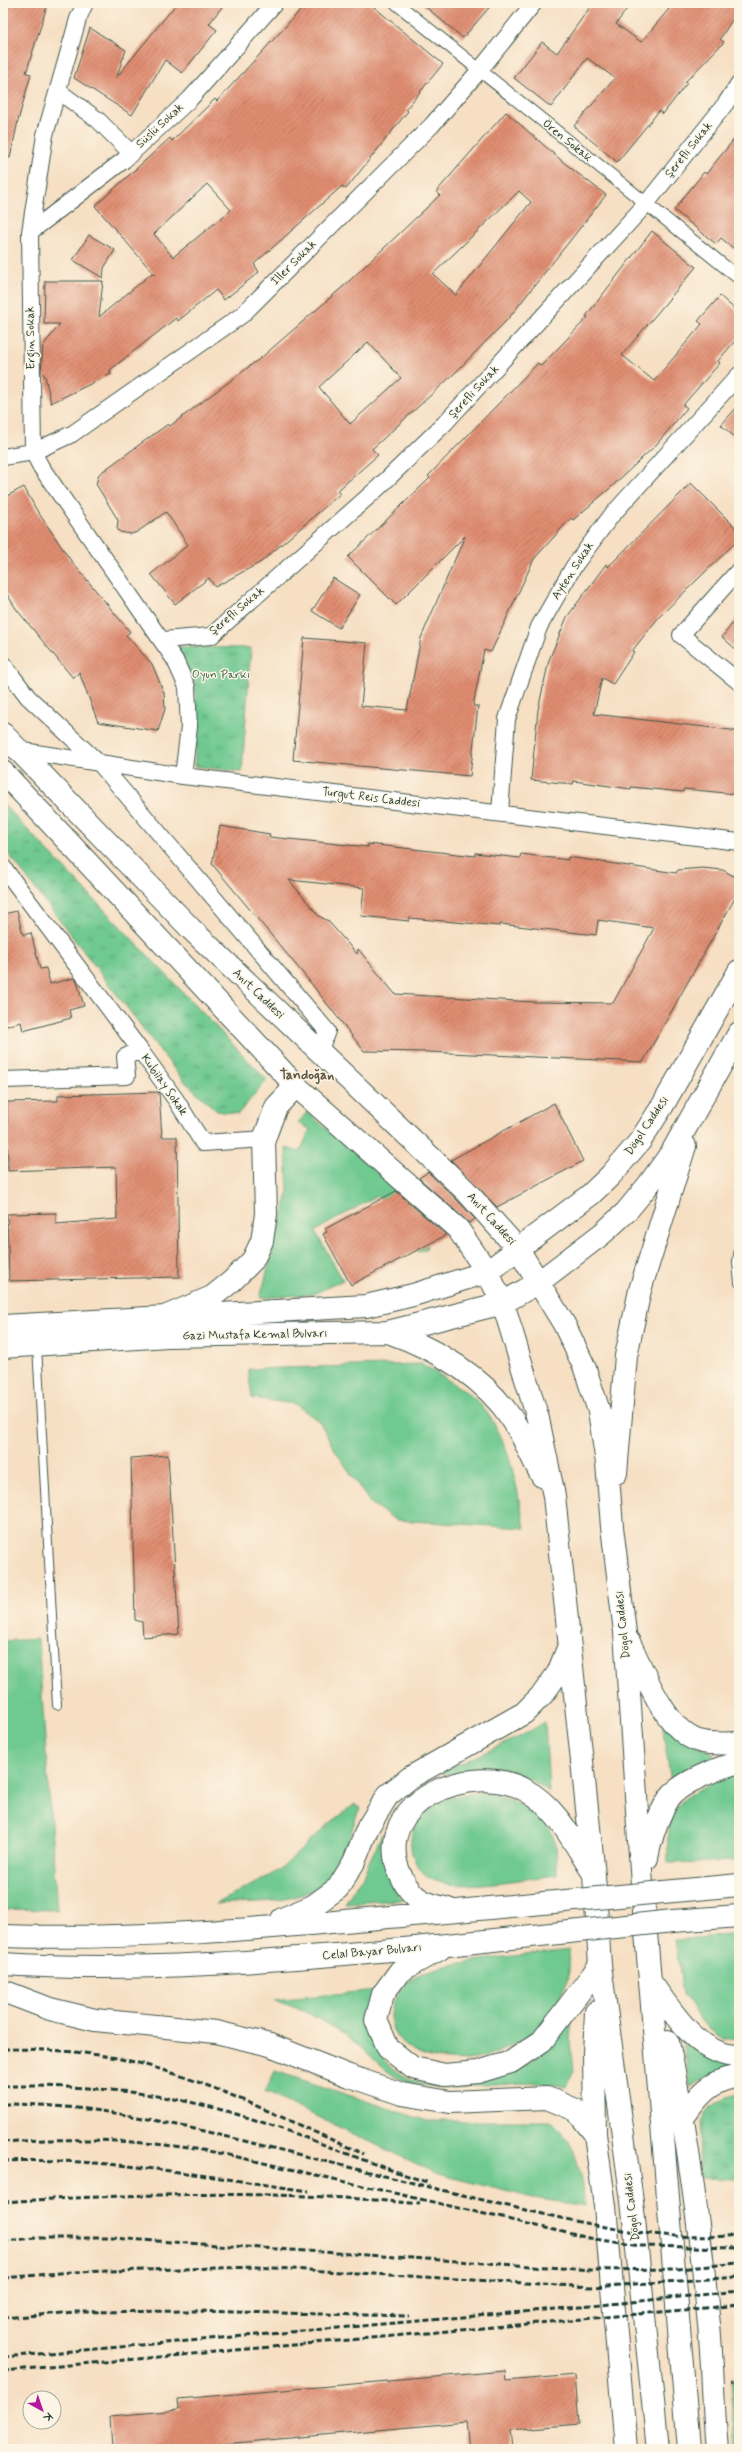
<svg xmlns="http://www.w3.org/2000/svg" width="742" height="2452" font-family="Mynerve,sans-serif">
  <defs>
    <pattern id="park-tufts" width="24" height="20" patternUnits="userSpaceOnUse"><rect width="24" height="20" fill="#6fc991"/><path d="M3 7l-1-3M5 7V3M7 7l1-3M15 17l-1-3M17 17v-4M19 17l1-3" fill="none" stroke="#5ba477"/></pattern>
    <pattern id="garden-dots" width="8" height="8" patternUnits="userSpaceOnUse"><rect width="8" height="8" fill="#6fc991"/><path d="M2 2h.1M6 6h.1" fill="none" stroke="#5ba477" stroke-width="1.8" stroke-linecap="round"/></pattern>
    <pattern id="building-hatch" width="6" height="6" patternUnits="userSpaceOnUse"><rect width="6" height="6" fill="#e08d71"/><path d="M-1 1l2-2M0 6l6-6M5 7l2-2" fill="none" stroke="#b5745e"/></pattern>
  </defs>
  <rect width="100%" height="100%" fill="#fcf5e5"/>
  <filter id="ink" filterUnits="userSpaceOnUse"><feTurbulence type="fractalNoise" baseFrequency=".025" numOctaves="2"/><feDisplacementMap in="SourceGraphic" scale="8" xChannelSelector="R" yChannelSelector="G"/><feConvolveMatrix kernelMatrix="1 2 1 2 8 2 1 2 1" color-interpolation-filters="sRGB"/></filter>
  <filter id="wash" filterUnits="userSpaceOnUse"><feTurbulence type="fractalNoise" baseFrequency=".012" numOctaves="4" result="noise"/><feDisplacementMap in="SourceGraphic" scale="16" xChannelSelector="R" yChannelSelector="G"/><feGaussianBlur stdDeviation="0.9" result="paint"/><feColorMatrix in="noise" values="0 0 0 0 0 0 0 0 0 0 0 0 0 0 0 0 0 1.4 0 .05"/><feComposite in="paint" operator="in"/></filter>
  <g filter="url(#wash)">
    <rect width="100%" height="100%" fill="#f6dfc3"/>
    <path fill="#6fc991" stroke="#478362" d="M 307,1112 L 422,1211 L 432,1228 L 426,1249 L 418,1252 L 384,1202 L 377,1196 L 315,1231 L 343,1280 L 314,1294 L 260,1298 L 288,1194 L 286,1148 L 300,1152 L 310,1129 L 298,1123 Z
      M 422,1364 C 438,1374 454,1383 469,1394 C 509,1426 515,1481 525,1528 L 396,1520 L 370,1503 L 333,1447 L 320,1422 L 295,1404 L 252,1398 L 248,1369 Z
      M 38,1639 L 57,1910 L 3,1909 L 3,1641 Z
      M 545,1722 L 549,1792 C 507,1763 494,1761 445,1775 L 442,1772 L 523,1735 Z
      M 662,1724 L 713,1754 L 714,1759 L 672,1788 Z
      M 739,1772 L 739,1861 L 668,1863 C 665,1797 684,1795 739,1772 Z
      M 483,1792 C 513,1800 550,1811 556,1847 C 557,1856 557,1866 557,1875 C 528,1878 465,1890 439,1882 C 419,1876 407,1854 412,1834 C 414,1824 428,1810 436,1804 C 449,1795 468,1794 483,1792 Z
      M 355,1804 L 360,1808 C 352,1824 350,1842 343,1857 C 317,1909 265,1900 216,1904 L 280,1870 L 325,1827 Z
      M 382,1834 L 386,1835 C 383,1861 388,1879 402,1900 L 345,1903 L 362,1877 Z
      M 739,1934 L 739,2040 L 723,2038 L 708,2029 L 695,2013 L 683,1994 L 675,1940 Z
      M 569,1950 C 569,1959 570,1969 568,1977 C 559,2017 525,2044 487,2056 C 454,2068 382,2057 392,2008 C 395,1997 402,1985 412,1978 C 440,1960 532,1955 569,1950 Z
      M 377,1990 L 382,2057 C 390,2065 398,2073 408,2078 C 448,2095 510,2081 541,2053 C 552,2043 560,2031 570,2020 L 572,2021 L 570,2041 L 573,2072 L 566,2087 C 514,2075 461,2097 409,2082 C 389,2077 378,2062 363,2049 C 335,2026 307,2010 273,2000 Z
      M 682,2033 L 731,2063 L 739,2069 L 718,2072 L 690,2087 Z
      M 275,2071 L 427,2121 L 551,2121 C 579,2142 579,2174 586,2206 L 533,2198 L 438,2174 L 265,2092 Z"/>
    <path fill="url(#park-tufts)" stroke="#478362" d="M 177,647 L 251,648 L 242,772 L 194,766 L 198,719 L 194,683 Z
      M 3,804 L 267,1080 L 238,1114 L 217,1111 L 182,1079 L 3,847 Z
      M 739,2095 L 739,2179 L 700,2178 C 700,2141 691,2102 739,2095 Z"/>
    <path fill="url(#garden-dots)" stroke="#478362" d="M 739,2381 L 739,2449 L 736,2449 L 731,2382 Z"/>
    <g id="blocks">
      <path fill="url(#building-hatch)" fill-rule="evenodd" d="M 3,3 L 48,3 L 26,73 L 31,74 L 18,121 L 10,158 L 3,157 Z
        M 177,3 L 225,3 L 209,24 L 217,30 L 182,73 L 165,60 L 132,115 L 74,78 L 90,28 L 126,50 L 116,78 Z
        M 307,3 L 369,3 L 443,64 L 406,109 L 408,111 L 346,189 L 342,186 L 254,264 L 259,272 L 224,300 L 216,290 L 178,321 L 176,318 L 110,370 L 111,374 L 51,403 L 45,376 L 41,372 L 43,346 L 60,324 L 44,324 L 45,281 L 103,281 L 99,317 L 152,273 L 155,275 L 95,206 L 170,138 L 172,141 L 215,99 L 217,101 ZM 207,184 L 231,210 L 173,257 L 154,234 Z
        M 421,3 L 493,3 L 463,38 Z
        M 593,3 L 631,3 L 616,24 L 641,42 L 674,3 L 739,3 L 739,9 L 720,39 L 724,42 L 685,82 L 687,83 L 663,114 L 659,111 L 617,162 L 574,126 L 615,78 L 587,58 L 551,107 L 514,78 L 542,42 L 557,53 Z
        M 506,112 L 563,162 L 606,195 L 508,319 L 456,372 L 372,449 L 378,455 L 337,491 L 340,494 L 261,562 L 215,587 L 209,578 L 175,604 L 151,574 L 188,545 L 166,512 L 137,532 L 131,534 L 120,532 L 117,529 L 118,520 L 96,484 L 99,474 L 168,424 L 170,426 L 262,357 L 346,284 L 440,195 L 436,192 ZM 519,191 L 531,202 L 456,295 L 433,274 ZM 368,342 L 401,378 L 350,424 L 319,387 Z
        M 739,133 L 739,253 L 721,238 L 716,244 L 674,210 L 704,172 L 706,174 Z
        M 652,231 L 696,267 L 622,355 L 654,381 L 702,324 L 698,321 L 720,296 L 739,313 L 739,336 L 718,361 L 720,363 L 683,405 L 687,408 L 656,445 L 608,490 L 573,520 L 571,518 L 534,559 L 491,652 L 484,650 L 473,706 L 478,706 L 470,776 L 293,760 L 304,638 L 367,643 L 361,706 L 407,710 L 421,638 L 465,536 L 396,605 L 348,557 L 430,478 L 428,476 L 538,363 L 541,366 L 588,317 L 586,316 Z
        M 89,235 L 115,250 L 104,268 L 103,278 L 73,260 Z
        M 739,405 L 739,441 L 721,425 Z
        M 691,483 L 739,531 L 739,539 L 659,617 L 632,651 L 634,652 L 613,684 L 602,678 L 594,714 L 739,731 L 736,794 L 684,789 L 683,792 L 631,787 L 631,789 L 574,781 L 573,784 L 531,780 L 538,710 L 549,660 L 567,617 L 606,564 L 608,567 Z
        M 24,487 L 36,509 L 69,558 L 130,632 L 126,635 L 152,664 L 164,693 L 165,709 L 158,731 L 98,722 L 79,672 L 73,678 L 17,610 L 3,588 L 3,498 Z
        M 333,578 L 360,595 L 339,628 L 312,611 Z
        M 739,615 L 739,652 L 722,637 Z
        M 220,826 L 270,834 L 269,837 L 368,847 L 368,844 L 475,856 L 475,853 L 520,858 L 521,854 L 568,860 L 568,857 L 676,873 L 678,870 L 702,868 L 723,870 L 739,879 L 739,891 L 643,1062 L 428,1052 L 364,1051 L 306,977 L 212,864 ZM 289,880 L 364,888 L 361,916 L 409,921 L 409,918 L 500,926 L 500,924 L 596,935 L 598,920 L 654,928 L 613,1003 L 534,1002 L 395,994 L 358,949 L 357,954 L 328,921 L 319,916 Z
        M 17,911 L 23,935 L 31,933 L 40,969 L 46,968 L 50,984 L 74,978 L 77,982 L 84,1006 L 69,1010 L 71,1018 L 23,1031 L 21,1022 L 3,1027 L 3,914 Z
        M 159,1092 L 162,1137 L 177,1137 L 179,1277 L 9,1281 L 7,1214 L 56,1213 L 56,1224 L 117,1219 L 116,1167 L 8,1171 L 7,1102 L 58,1101 L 58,1095 Z
        M 554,1103 L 583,1161 L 497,1207 L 451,1160 Z
        M 428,1172 L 457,1200 L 475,1219 L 469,1223 L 419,1178 Z
        M 396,1191 L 446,1235 L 351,1285 L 323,1234 L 327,1232 L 325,1229 Z
        M 168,1455 L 179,1634 L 143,1637 L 142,1622 L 135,1620 L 131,1458 Z
        M 505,2371 L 506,2381 L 575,2375 L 579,2424 L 510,2430 L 512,2449 L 469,2449 L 466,2422 L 224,2444 L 225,2449 L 112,2449 L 110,2416 L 179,2410 L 178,2399 Z"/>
    </g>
  </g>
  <g filter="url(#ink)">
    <use href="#blocks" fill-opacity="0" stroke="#3f5549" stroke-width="1"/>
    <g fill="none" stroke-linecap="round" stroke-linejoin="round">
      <g stroke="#3f5549" stroke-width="10">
        <path id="service" d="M 739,1249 L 737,1262 L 739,1283
          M 37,1346 L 57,1705"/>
      </g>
      <g stroke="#3f5549" stroke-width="14">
        <path id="pedestrian" d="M 396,3 L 739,278"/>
      </g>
      <g stroke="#3f5549" stroke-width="18">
        <path id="minor" d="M 85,3 L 78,19 L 45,135 L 30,232 L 33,452 L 41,467 L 175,660 L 187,687 L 189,727 L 183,776
          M 58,91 L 98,120 L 131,153
          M 30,232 L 124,160 L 190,99 L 275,3
          M 3,457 L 33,452 L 72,434 L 242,315 L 432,125 L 479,71 L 534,3
          M 739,570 L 681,635 L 739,682
          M 163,640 L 211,636 L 379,487 L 444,424 L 646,204 L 726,103 L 739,83
          M 3,664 L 28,697 L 101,765 L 327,1031 L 319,1053
          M 17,750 L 183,776 L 739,842
          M 500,813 L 507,719 L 539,627 L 574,566 L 611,516 L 739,375
          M 3,867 L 140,1050
          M 3,1080 L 127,1076 L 125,1057 L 140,1050 L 176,1100 L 203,1143 L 264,1139"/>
      </g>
      <g stroke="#3f5549" stroke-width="24">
        <path id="secondary" d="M 3,734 L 191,929 L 466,1191 L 518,1249
          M 3,772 L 296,1086 L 458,1229 L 487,1272
          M 167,1316 L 212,1297 L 232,1281 L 253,1260 L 262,1241 L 266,1214 L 264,1139 L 276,1107 L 296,1086"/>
      </g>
      <g stroke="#3f5549" stroke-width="24">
        <path id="primary" d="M 518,1249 L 564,1324 L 584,1366 L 599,1411 L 607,1463 L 612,1527 L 625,1632 L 642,1885 L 689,2449
          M 487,1272 L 503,1303 L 538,1419 L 554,1496 L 594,1875 L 600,1965 L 632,2201 L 658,2449
          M 3,1326 L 366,1306 L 413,1295 L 487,1272 L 590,1195 L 610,1176 L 640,1141 L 663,1105 L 739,971
          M 388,1332 C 436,1349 483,1376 512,1419 C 524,1437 531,1457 542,1476
          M 3,1347 L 167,1336 L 388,1332 L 503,1303 L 539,1282 L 603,1233 L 626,1212 L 649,1184 L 672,1152 L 739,1033
          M 616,1473 L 626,1356 L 640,1290 L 685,1146
          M 629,1642 C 643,1670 666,1732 699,1741 C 711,1745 726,1743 739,1743
          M 647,1858 C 651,1837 658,1815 670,1797 C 681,1782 721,1767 739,1762
          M 448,1909 C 441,1907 432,1905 425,1902 C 412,1897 405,1885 400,1874 C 370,1803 470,1760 525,1790 C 557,1807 573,1842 592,1871
          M 282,1919 L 313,1906 L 338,1888 L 354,1862 L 368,1827 L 388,1795 L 411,1777 L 524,1713 L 543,1694 L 558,1673 L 568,1648
          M 3,1936 C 154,1941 307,1924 457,1911
          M 440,1949 L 400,1971 L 383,1994 L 376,2020 L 388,2048 L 413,2068 L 445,2075 L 478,2072 L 511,2062 L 542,2041 L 600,1965
          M 3,1964 C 151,1974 300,1958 447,1945
          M 651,1983 C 673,2012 698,2056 739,2056
          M 3,1991 L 50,2009 L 95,2020 L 216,2032 L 270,2045 L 349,2076 L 402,2094 L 450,2102 L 547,2098 L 576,2110 L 595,2134
          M 596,2012 L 594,2053 L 595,2134 L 605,2206 L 626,2449
          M 668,2042 C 688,2135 700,2230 709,2325 C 713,2366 713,2408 717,2449
          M 683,2118 C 697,2097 712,2078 739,2077"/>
      </g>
      <path stroke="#3f5549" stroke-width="2.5" stroke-dasharray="3 3" stroke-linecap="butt" d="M 732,2382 L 739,2381"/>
      <use href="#service" stroke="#fff" stroke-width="8"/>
      <use href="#pedestrian" stroke="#fff" stroke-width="12"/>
      <use href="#minor" stroke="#fff" stroke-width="16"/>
      <use href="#secondary" stroke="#fff" stroke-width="22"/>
      <use href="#primary" stroke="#fff" stroke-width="22"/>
      <path stroke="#1f3d34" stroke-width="3" stroke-dasharray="6 3" stroke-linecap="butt" d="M 3,2049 C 43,2049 82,2051 121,2059 C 202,2076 287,2121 364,2154
        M 3,2086 C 82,2085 160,2091 236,2114 C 301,2133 362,2162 427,2182
        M 3,2104 C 105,2104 187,2127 285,2151 C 359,2170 433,2188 508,2206 C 583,2223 661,2243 739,2235
        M 3,2142 C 78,2137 155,2140 229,2155 L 589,2238 L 640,2246 L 739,2248
        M 3,2161 C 106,2157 208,2177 309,2191
        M 3,2202 C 142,2193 281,2190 420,2204
        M 3,2241 L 36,2238 L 112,2238 L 591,2270 L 678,2269 L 739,2263
        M 3,2278 L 72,2272 L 257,2267 L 591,2287 L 739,2277
        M 3,2318 L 75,2312 L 193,2311 L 409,2316
        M 3,2357 L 591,2306 L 739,2291
        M 3,2371 L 739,2305"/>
      <g stroke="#3f5549" stroke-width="24" stroke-linecap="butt">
        <path id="primary-bridge" d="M 457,1911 L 739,1885
          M 447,1945 L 673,1921 L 739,1916"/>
      </g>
      <use href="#primary-bridge" stroke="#fff" stroke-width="22"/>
    </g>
  </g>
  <g text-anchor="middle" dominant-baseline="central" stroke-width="3" stroke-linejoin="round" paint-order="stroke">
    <g font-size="12" fill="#1f3d34" stroke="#fcf5e5">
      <text transform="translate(160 126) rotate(-43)">Süslü Sokak</text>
      <text transform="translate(567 141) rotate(39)">Ören Sokak</text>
      <text transform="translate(689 150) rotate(-51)">Şerefli Sokak</text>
      <text transform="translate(294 263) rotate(-45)">İller Sokak</text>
      <text transform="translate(31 338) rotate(-91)">Ergin Sokak</text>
      <text transform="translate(474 392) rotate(-47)">Şerefli Sokak</text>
      <text transform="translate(573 571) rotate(-57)">Ayten Sokak</text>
      <text transform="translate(237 611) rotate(-40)">Şerefli Sokak</text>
      <text transform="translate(371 798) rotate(7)">Turgut Reis Caddesi</text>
      <text transform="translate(258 994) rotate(44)">Anıt Caddesi</text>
      <text transform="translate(164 1085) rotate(55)">Kubilay Sokak</text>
      <text transform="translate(647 1126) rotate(-56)">Dögol Caddesi</text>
      <text transform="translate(491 1219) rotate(48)">Anıt Caddesi</text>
      <text transform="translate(255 1335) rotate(-1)">Gazi Mustafa Kemal Bulvarı</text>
      <text transform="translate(623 1625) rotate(-96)">Dögol Caddesi</text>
      <text transform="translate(372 1952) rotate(-5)">Celal Bayar Bulvarı</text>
      <text transform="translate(632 2207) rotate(-97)">Dögol Caddesi</text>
    </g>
    <g font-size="12" fill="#33604b" stroke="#fcf5e5">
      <text x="221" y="675">Oyun Parkı</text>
    </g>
    <g font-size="14" font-weight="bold" fill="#635949" stroke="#fcf5e5">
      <text x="307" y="1075">Tandoğan</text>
    </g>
  </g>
  <rect width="742" height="2452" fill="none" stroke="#fcf5e5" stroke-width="16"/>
  <g transform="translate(42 2410) rotate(140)"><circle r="19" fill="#fcf5e5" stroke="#a4ab9e"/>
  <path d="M0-3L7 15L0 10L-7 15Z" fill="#b5179e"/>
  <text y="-6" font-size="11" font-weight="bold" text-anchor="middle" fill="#1f3d34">K</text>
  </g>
</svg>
